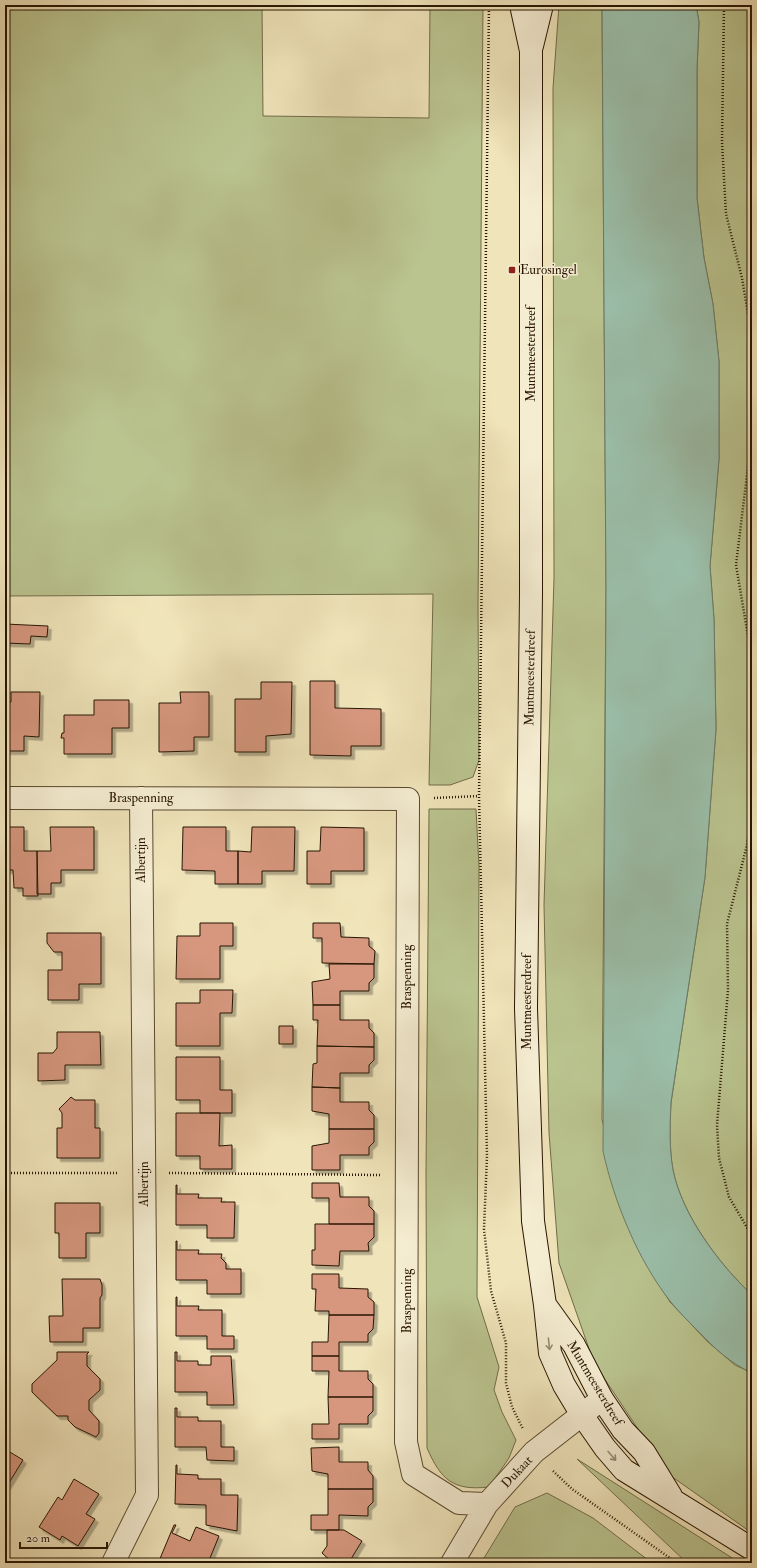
<svg xmlns="http://www.w3.org/2000/svg" width="757" height="1568" font-family="'IM FELL Double Pica',serif">
  <defs>
    <filter id="shadow"><feDropShadow dx="3.5" dy="3.5" stdDeviation="0" flood-color="#0004"/></filter>
  </defs>
  <rect width="100%" height="100%" fill="#f0e4ba"/>
  <filter id="stains"><feTurbulence type="fractalNoise" baseFrequency=".005" numOctaves="4"/><feColorMatrix values="0 0 0 0 .2 0 0 0 0 .09 0 0 0 0 .02 0 0 0 .5 -.17"/></filter>
  <radialGradient id="worn" r=".72"><stop offset=".6" stop-color="#630" stop-opacity="0"/><stop offset="1" stop-color="#630" stop-opacity=".3"/></radialGradient>
  <path fill="#bac48f" stroke="#706c48" d="M 5,5 L 262,5 L 263,116 L 429,118 L 430,5 L 483,5 L 478,606 L 479,760 L 473,777 L 450,785 L 429,785 L 433,594 L 5,596 Z
    M 559,5 L 602,5 L 606,588 L 602,1120 L 647,1265 L 670,1302 L 708,1342 L 735,1365 L 752,1373 L 752,1533 L 668,1474 L 594,1363 L 559,1263 L 549,1133 L 544,905 L 554,578 L 553,88 Z
    M 696,5 L 752,5 L 752,1295 C 719,1264 682,1215 673,1170 C 669,1148 670,1125 671,1103 L 705,877 L 716,729 L 714,619 L 710,566 L 719,459 L 719,362 L 713,304 L 704,258 L 697,198 L 697,69 L 699,22 Z
    M 429,809 L 476,809 L 479,866 L 477,1297 L 499,1367 L 494,1390 L 502,1412 L 516,1440 L 509,1458 L 489,1487 C 453,1491 441,1480 427,1448 L 426,1173 Z
    M 577,1459 L 740,1563 L 687,1563 Z
    M 547,1493 L 593,1518 L 652,1563 L 481,1563 L 515,1507 Z"/>
  <path fill="#9bbfaa" stroke="#6d7b67" d="M 602,5 L 696,5 L 699,22 L 697,69 L 697,198 L 704,258 L 713,304 L 719,361 L 719,459 L 710,566 L 714,619 L 716,729 L 705,877 L 671,1102 C 670,1125 669,1147 673,1170 C 682,1215 719,1264 752,1295 L 752,1373 C 730,1363 714,1348 697,1330 C 688,1321 678,1311 670,1301 C 638,1260 614,1202 603,1151 L 606,588 Z"/>
  <path fill="#d6977e" stroke="#271502" filter="url(#shadow)" d="M 5,624 L 48,626 L 47,637 L 31,636 L 30,644 L 5,643 Z
    M 310,681 L 335,681 L 335,708 L 381,709 L 381,746 L 351,746 L 351,756 L 310,755 Z
    M 261,682 L 292,682 L 291,734 L 266,736 L 266,752 L 235,752 L 235,699 L 261,699 Z
    M 11,692 L 40,692 L 39,737 L 24,736 L 24,751 L 5,751 L 5,702 L 11,702 Z
    M 180,692 L 209,692 L 209,737 L 194,737 L 194,751 L 159,752 L 159,703 L 181,703 Z
    M 94,700 L 129,700 L 129,728 L 112,728 L 112,754 L 64,754 L 64,738 L 61,738 L 62,733 L 64,733 L 64,715 L 94,715 Z
    M 5,827 L 24,827 L 24,851 L 37,851 L 38,896 L 23,896 L 23,888 L 14,888 L 13,870 L 5,870 Z
    M 50,827 L 94,827 L 94,870 L 61,870 L 61,883 L 51,883 L 51,894 L 37,894 L 37,851 L 51,851 Z
    M 183,827 L 226,827 L 226,851 L 238,851 L 238,884 L 215,884 L 215,871 L 182,870 Z
    M 252,827 L 295,827 L 294,871 L 262,871 L 262,884 L 238,884 L 238,851 L 251,852 Z
    M 321,827 L 364,828 L 364,871 L 331,871 L 331,884 L 307,884 L 307,851 L 320,851 Z
    M 200,923 L 233,923 L 233,946 L 220,946 L 220,979 L 176,979 L 177,936 L 200,936 Z
    M 313,923 L 340,923 L 341,937 L 369,938 L 369,946 L 375,951 L 374,964 L 322,963 L 322,938 L 313,938 Z
    M 47,933 L 101,933 L 101,984 L 79,984 L 79,1000 L 48,1000 L 48,970 L 62,970 L 62,952 L 54,952 L 47,943 Z
    M 329,964 L 374,964 L 374,978 L 369,983 L 369,991 L 340,991 L 340,1005 L 313,1005 L 312,982 L 330,979 Z
    M 200,990 L 233,990 L 232,1013 L 220,1013 L 220,1046 L 176,1046 L 176,1003 L 200,1003 Z
    M 313,1005 L 340,1005 L 340,1020 L 369,1020 L 369,1028 L 374,1033 L 374,1047 L 317,1046 L 318,1020 L 313,1020 Z
    M 279,1026 L 293,1026 L 293,1044 L 279,1044 Z
    M 57,1032 L 100,1032 L 101,1065 L 65,1065 L 65,1080 L 38,1081 L 38,1053 L 53,1053 L 57,1048 Z
    M 317,1046 L 374,1047 L 374,1060 L 369,1065 L 369,1073 L 340,1073 L 340,1088 L 312,1087 L 313,1064 L 317,1063 Z
    M 176,1057 L 220,1057 L 220,1090 L 232,1090 L 232,1113 L 200,1113 L 200,1100 L 176,1100 Z
    M 312,1087 L 340,1088 L 340,1102 L 369,1102 L 369,1110 L 374,1115 L 374,1129 L 329,1129 L 329,1114 L 312,1111 Z
    M 71,1097 L 75,1100 L 95,1100 L 95,1128 L 100,1128 L 100,1158 L 57,1158 L 57,1128 L 62,1128 L 62,1113 L 59,1109 Z
    M 176,1113 L 220,1113 L 219,1146 L 232,1145 L 232,1169 L 200,1169 L 200,1156 L 176,1156 Z
    M 329,1129 L 374,1129 L 374,1142 L 369,1147 L 369,1155 L 340,1155 L 340,1170 L 312,1170 L 312,1146 L 329,1143 Z
    M 312,1183 L 339,1183 L 340,1197 L 369,1197 L 369,1206 L 374,1211 L 374,1224 L 329,1224 L 329,1198 L 312,1198 Z
    M 176,1185 L 177,1185 L 177,1194 L 199,1194 L 198,1198 L 222,1198 L 221,1202 L 235,1202 L 234,1238 L 207,1238 L 207,1225 L 176,1225 Z
    M 55,1203 L 100,1203 L 100,1233 L 86,1233 L 86,1258 L 59,1258 L 59,1233 L 55,1233 Z
    M 315,1224 L 374,1224 L 374,1237 L 368,1243 L 369,1251 L 340,1251 L 339,1266 L 312,1265 L 312,1250 L 315,1250 Z
    M 176,1241 L 177,1241 L 177,1250 L 199,1250 L 198,1254 L 222,1254 L 221,1258 L 226,1263 L 226,1269 L 241,1269 L 241,1294 L 207,1294 L 207,1280 L 176,1280 Z
    M 312,1274 L 339,1274 L 339,1288 L 368,1289 L 368,1297 L 374,1302 L 374,1315 L 329,1315 L 329,1311 L 315,1311 L 316,1289 L 312,1289 Z
    M 62,1279 L 100,1279 L 102,1285 L 102,1295 L 100,1298 L 100,1328 L 83,1328 L 83,1342 L 50,1342 L 49,1316 L 63,1316 Z
    M 176,1297 L 177,1297 L 177,1306 L 199,1306 L 198,1310 L 222,1310 L 222,1336 L 234,1336 L 234,1349 L 207,1349 L 207,1336 L 176,1336 Z
    M 329,1315 L 374,1315 L 373,1329 L 368,1334 L 368,1342 L 339,1342 L 339,1356 L 312,1356 L 312,1342 L 328,1342 Z
    M 57,1352 L 89,1352 L 87,1354 L 87,1366 L 100,1379 L 100,1390 L 89,1400 L 89,1410 L 99,1421 L 99,1433 L 96,1437 L 75,1427 L 68,1420 L 68,1416 L 57,1416 L 32,1392 L 32,1384 L 57,1360 Z
    M 175,1352 L 177,1352 L 177,1361 L 198,1361 L 198,1365 L 211,1365 L 211,1356 L 231,1356 L 234,1405 L 207,1405 L 207,1392 L 175,1392 Z
    M 312,1356 L 339,1356 L 339,1371 L 368,1371 L 368,1379 L 373,1384 L 373,1397 L 328,1397 L 329,1371 L 312,1371 Z
    M 328,1397 L 373,1397 L 373,1411 L 368,1416 L 368,1424 L 339,1424 L 339,1439 L 312,1439 L 312,1424 L 329,1424 Z
    M 175,1408 L 177,1408 L 177,1417 L 198,1417 L 198,1421 L 221,1421 L 221,1447 L 234,1447 L 234,1461 L 207,1460 L 206,1447 L 175,1447 Z
    M 339,1447 L 339,1462 L 368,1462 L 368,1470 L 373,1476 L 373,1489 L 328,1489 L 328,1474 L 312,1471 L 311,1448 Z
    M 5,1449 L 23,1460 L 7,1486 L 5,1485 Z
    M 176,1465 L 177,1465 L 177,1474 L 198,1475 L 198,1479 L 221,1479 L 221,1495 L 238,1495 L 237,1531 L 206,1525 L 206,1505 L 175,1504 Z
    M 74,1479 L 99,1494 L 86,1514 L 95,1519 L 78,1546 L 62,1536 L 60,1540 L 39,1527 L 58,1497 L 62,1500 Z
    M 328,1489 L 373,1489 L 373,1502 L 368,1507 L 368,1516 L 339,1515 L 339,1530 L 311,1530 L 311,1515 L 328,1515 Z
    M 174,1525 L 176,1525 L 172,1533 L 190,1541 L 196,1527 L 219,1536 L 208,1563 L 165,1563 L 159,1561 Z
    M 327,1530 L 344,1530 L 362,1541 L 351,1559 L 356,1563 L 333,1563 L 322,1553 L 327,1546 Z"/>
  <g fill="none" stroke-linecap="round" stroke-linejoin="round">
    <g stroke="#594930" stroke-width="24">
      <path id="street" d="M 5,798 L 408,799 L 406,1442 L 413,1474 L 459,1503 L 487,1504
        M 113,1563 L 147,1495 L 141,798
        M 452,1563 L 487,1504 L 534,1452 L 602,1399"/>
    </g>
    <g stroke="#271502" stroke-width="24">
      <path id="secondary" d="M 521,5 L 531,51 L 531,594 L 526,1008 L 533,1221 L 545,1305 L 550,1353 L 564,1385 L 582,1415 L 605,1448 L 624,1470 L 752,1549
        M 532,46 L 542,5
        M 546,1306 L 574,1345 L 602,1399 L 623,1430 L 644,1452 L 671,1496"/>
    </g>
    <path stroke="#271502" stroke-width="2.5" stroke-dasharray="1 2" stroke-linecap="butt" d="M 489,5 L 479,796 L 487,1156 L 484,1229 L 491,1291 L 506,1343 L 506,1383 L 512,1407 L 523,1429
      M 724,5 L 722,142 L 726,214 L 742,278 L 752,338
      M 752,434 L 736,565 L 749,642 L 752,706
      M 434,798 L 479,796
      M 752,808 L 747,845 L 727,924 L 728,990 L 717,1125 L 719,1158 L 729,1197 L 752,1236
      M 5,1173 L 118,1173
      M 169,1173 L 380,1175
      M 553,1471 L 572,1489 L 677,1563"/>
    <use href="#street" stroke="#f5edd2" stroke-width="22"/>
    <use href="#secondary" stroke="#f5edd2" stroke-width="22"/>
  </g>
  <defs><path id="oneway-shaft" d="M-6 0H5M1.5-3L5.5 0L1.5 3" fill="none" stroke-width="1.6" stroke-linecap="round" stroke-linejoin="round"/></defs>
  <g stroke="#988c74">
    <use href="#oneway-shaft" transform="translate(549 1344) rotate(84)"/>
    <use href="#oneway-shaft" transform="translate(612 1456) rotate(49)"/>
  </g>
  <rect fill="#8f2418" stroke="#f5edd2" stroke-width="1.5" x="508" y="266" width="8" height="8" rx="2"/>
  <g text-anchor="middle" dominant-baseline="central" stroke-width="3" stroke-linejoin="round" paint-order="stroke">
    <g font-size="13" fill="#271502" stroke="#f5edd2" text-anchor="start">
      <text x="520" y="270">Eurosingel</text>
    </g>
    <g font-size="13" fill="#271502" stroke="#f5edd2">
      <text transform="translate(531 354) rotate(-90)">Muntmeesterdreef</text>
      <text transform="translate(530 678) rotate(-89)">Muntmeesterdreef</text>
      <text x="141" y="798">Braspenning</text>
      <text transform="translate(141 860) rotate(-90)">Albertijn</text>
      <text transform="translate(407 977) rotate(-90)">Braspenning</text>
      <text transform="translate(527 1002) rotate(-90)">Muntmeesterdreef</text>
      <text transform="translate(144 1184) rotate(-90)">Albertijn</text>
      <text transform="translate(407 1301) rotate(-90)">Braspenning</text>
      <text transform="translate(595 1383) rotate(59)">Muntmeesterdreef</text>
      <text transform="translate(517 1472) rotate(-47)">Dukaat</text>
    </g>
  </g>
  <rect width="757" height="1568" fill="none" stroke="#f0e4ba" stroke-width="20"/>
  <rect x="6" y="6" width="745" height="1556" fill="none" stroke="#271502" stroke-width="2"/>
  <rect x="10" y="10" width="737" height="1548" fill="none" stroke="#271502"/>
  <path d="M20 1542v6h87v-6" fill="none" stroke="#271502" stroke-width="2"/>
  <text x="26" y="1542" font-size="12" fill="#271502" stroke="#f5edd2" stroke-width="3" paint-order="stroke">20 m</text>
  <rect width="100%" height="100%" filter="url(#stains)"/>
  <rect width="100%" height="100%" fill="url(#worn)"/>
</svg>
